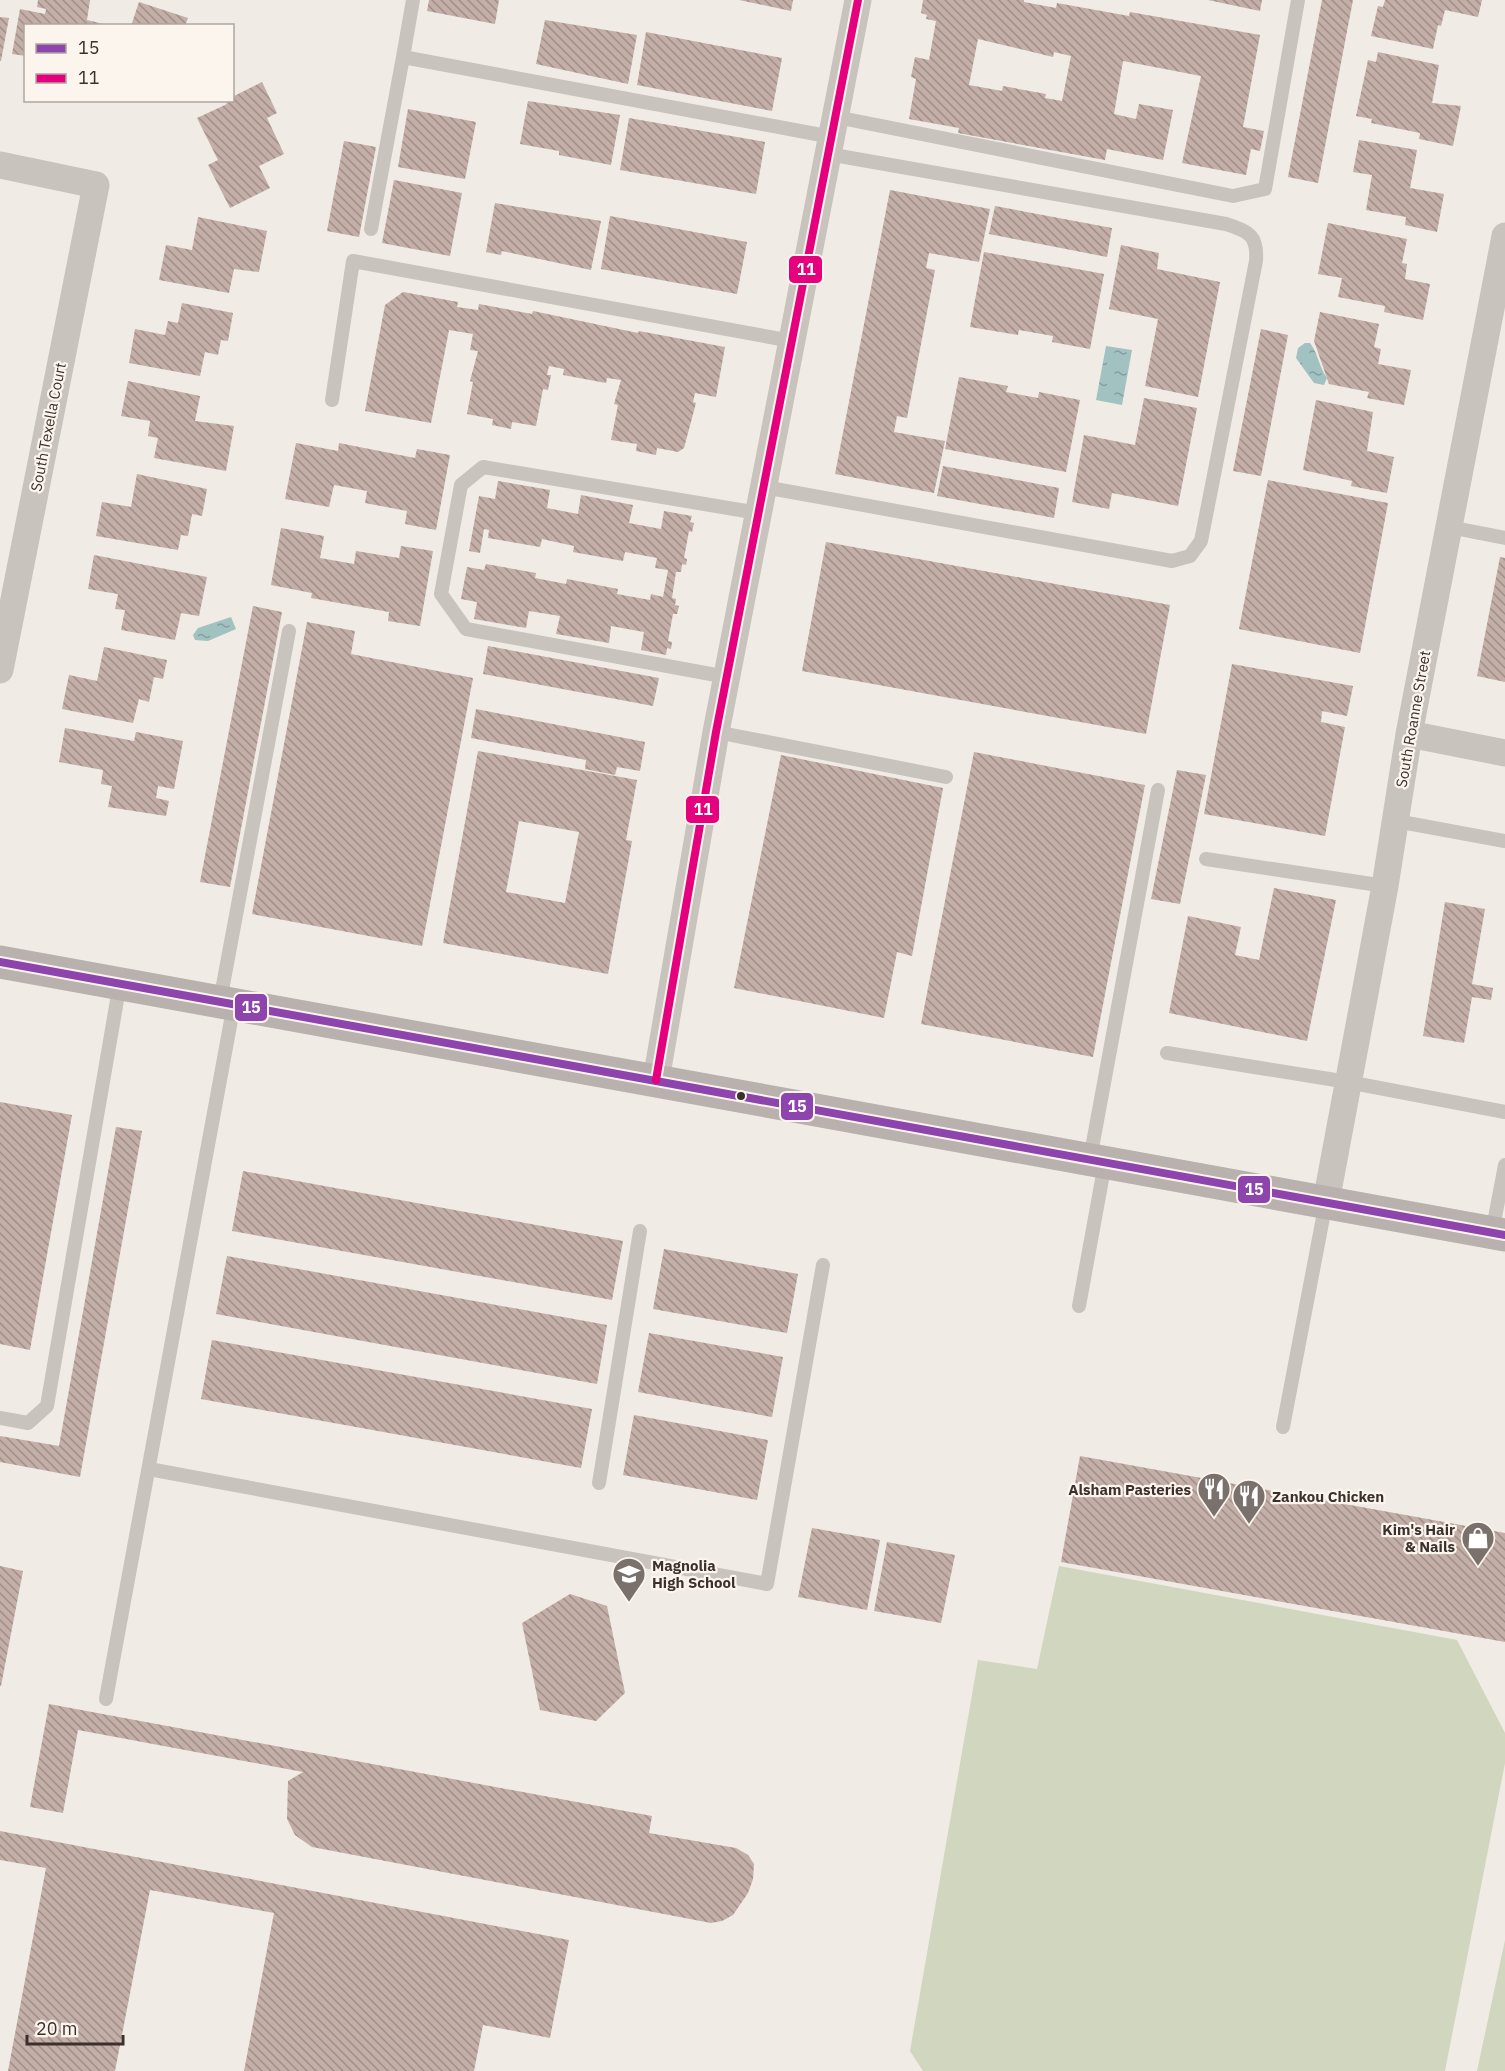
<svg xmlns="http://www.w3.org/2000/svg" width="1505" height="2071" font-family="'IBM Plex Sans',sans-serif">
  <defs>
    <pattern id="water-ripples" width="26" height="14" patternUnits="userSpaceOnUse" patternTransform="scale(1.5)"><rect width="26" height="14" fill="#a1c2c1"/><path d="M2 4q2-2 4 0t4 0M15 11q2-2 4 0t4 0" fill="none" stroke="#849e9d"/></pattern>
    <pattern id="building-back-hatch" width="6" height="6" patternUnits="userSpaceOnUse" patternTransform="scale(1.5)"><rect width="6" height="6" fill="#c3afa7"/><path d="M-1 5l2 2M0 0l6 6M5-1l2 2" fill="none" stroke="#a08f88"/></pattern>
  </defs>
  <rect width="100%" height="100%" fill="#f0ebe5"/>
  <path fill="#d1d6bf" d="M 1059,1566 L 1457,1640 L 1505,1733 L 1505,1763 L 1445,2071 L 923,2071 L 910,2051 L 978,1660 L 1037,1669 Z
    M 1505,1940 L 1505,2071 L 1477,2071 Z"/>
  <path fill="url(#water-ripples)" d="M 1305,343 L 1310,343 C 1318,353 1319,367 1327,378 L 1324,385 L 1314,383 L 1296,358 L 1298,348 Z
    M 1106,346 L 1132,350 L 1122,405 L 1096,400 Z
    M 231,617 L 236,629 L 208,641 L 195,640 L 193,635 L 198,628 Z"/>
  <path fill="url(#building-back-hatch)" fill-rule="evenodd" d="M 38,0 L 90,0 L 87,20 L 112,26 L 26,26 L 26,56 L 12,54 L 20,9 L 45,14 L 46,9 L 37,7 Z
    M 429,0 L 499,0 L 495,24 L 427,11 Z
    M 739,0 L 793,0 L 791,11 Z
    M 923,0 L 1024,0 L 1024,2 L 1056,8 L 1057,3 L 1129,16 L 1130,12 L 1260,35 L 1243,127 L 1264,131 L 1260,151 L 1251,149 L 1246,175 L 1182,163 L 1201,76 L 1123,61 L 1114,114 L 1136,119 L 1139,104 L 1173,110 L 1163,160 L 1107,149 L 1105,160 L 958,133 L 959,128 L 909,119 L 916,79 L 911,77 L 915,57 L 929,60 L 936,21 L 926,19 L 927,15 L 921,13 ZM 978,39 L 1053,57 L 1054,52 L 1071,56 L 1062,101 L 1045,98 L 1046,94 L 1003,86 L 1002,91 L 969,85 Z
    M 1208,0 L 1262,0 L 1260,11 Z
    M 1322,0 L 1353,0 L 1318,183 L 1288,177 Z
    M 1385,0 L 1482,0 L 1478,17 L 1445,10 L 1441,26 L 1438,25 L 1433,49 L 1371,36 L 1378,6 L 1383,7 Z
    M 139,2 L 188,18 L 185,26 L 131,26 Z
    M 0,17 L 9,18 L 1,61 L 0,61 Z
    M 545,20 L 637,35 L 628,84 L 536,64 Z
    M 646,32 L 782,58 L 772,111 L 637,85 Z
    M 1378,52 L 1439,65 L 1432,103 L 1461,106 L 1453,146 L 1419,139 L 1420,133 L 1371,123 L 1372,119 L 1356,116 L 1368,60 L 1376,62 Z
    M 262,82 L 277,113 L 267,118 L 284,154 L 259,166 L 270,188 L 230,208 L 208,165 L 218,160 L 197,118 L 227,104 L 225,100 L 232,100 L 232,97 Z
    M 528,101 L 620,115 L 611,165 L 559,155 L 559,151 L 520,144 Z
    M 408,109 L 476,122 L 465,179 L 398,167 Z
    M 629,118 L 765,142 L 756,194 L 620,170 Z
    M 1359,140 L 1417,150 L 1410,188 L 1444,194 L 1437,232 L 1405,225 L 1406,217 L 1366,210 L 1372,175 L 1353,172 Z
    M 344,141 L 376,147 L 359,237 L 327,231 Z
    M 394,180 L 462,193 L 450,256 L 382,243 Z
    M 890,190 L 990,209 L 979,262 L 929,253 L 926,268 L 935,270 L 907,418 L 897,416 L 894,432 L 945,441 L 934,493 L 835,474 Z
    M 495,203 L 601,221 L 591,270 L 502,251 L 501,255 L 486,252 Z
    M 995,206 L 1112,228 L 1107,257 L 989,234 Z
    M 610,216 L 747,242 L 737,294 L 601,269 Z
    M 198,217 L 267,231 L 259,272 L 234,269 L 229,293 L 159,280 L 166,245 L 192,250 Z
    M 1328,223 L 1407,239 L 1402,263 L 1407,264 L 1405,279 L 1430,284 L 1423,320 L 1384,312 L 1385,306 L 1338,297 L 1342,278 L 1318,274 Z
    M 1121,245 L 1159,253 L 1157,269 L 1220,282 L 1198,397 L 1145,386 L 1158,319 L 1109,309 Z
    M 984,252 L 1104,274 L 1090,349 L 1052,342 L 1053,336 L 1019,330 L 1018,335 L 970,327 Z
    M 403,292 L 458,302 L 457,307 L 478,310 L 479,304 L 532,314 L 533,311 L 638,333 L 639,331 L 725,347 L 716,397 L 695,393 L 693,402 L 696,403 L 684,448 L 678,452 L 657,448 L 656,455 L 636,451 L 637,444 L 611,440 L 618,405 L 614,404 L 621,380 L 607,378 L 606,383 L 563,375 L 564,369 L 549,366 L 547,375 L 551,375 L 548,390 L 543,389 L 536,426 L 512,422 L 511,429 L 492,425 L 493,419 L 467,414 L 473,382 L 470,381 L 478,351 L 470,350 L 473,334 L 449,330 L 431,423 L 365,411 L 385,305 Z
    M 182,303 L 233,313 L 228,341 L 221,340 L 218,355 L 205,352 L 200,376 L 129,363 L 135,329 L 165,335 L 168,321 L 178,323 Z
    M 1320,312 L 1379,324 L 1374,347 L 1381,349 L 1378,364 L 1411,370 L 1404,405 L 1367,398 L 1369,392 L 1329,384 L 1314,341 Z
    M 1261,329 L 1288,335 L 1261,476 L 1233,471 Z
    M 959,377 L 1008,386 L 1006,392 L 1038,398 L 1039,392 L 1080,400 L 1066,472 L 945,449 Z
    M 128,381 L 200,396 L 195,421 L 234,426 L 226,471 L 154,458 L 158,438 L 148,436 L 150,421 L 121,416 Z
    M 1144,398 L 1197,408 L 1178,506 L 1112,493 L 1109,509 L 1072,502 L 1084,435 L 1135,445 Z
    M 1316,400 L 1373,412 L 1367,451 L 1394,457 L 1387,493 L 1351,486 L 1352,481 L 1303,470 Z
    M 296,443 L 338,451 L 339,443 L 415,458 L 417,449 L 450,455 L 436,530 L 405,524 L 407,511 L 365,503 L 367,491 L 334,485 L 329,507 L 285,499 Z
    M 943,466 L 1059,488 L 1054,518 L 937,496 Z
    M 137,474 L 207,489 L 202,516 L 192,514 L 188,536 L 181,535 L 178,550 L 96,536 L 102,502 L 131,507 Z
    M 1268,480 L 1388,503 L 1360,653 L 1239,629 Z
    M 498,481 L 550,490 L 547,508 L 578,514 L 581,495 L 633,505 L 629,523 L 661,529 L 664,511 L 692,516 L 690,522 L 694,523 L 692,532 L 689,531 L 684,558 L 687,559 L 686,565 L 682,564 L 681,572 L 676,572 L 672,598 L 676,599 L 675,605 L 679,606 L 677,614 L 673,614 L 668,641 L 672,642 L 671,649 L 667,648 L 666,655 L 641,650 L 644,632 L 611,626 L 609,643 L 556,634 L 560,616 L 529,611 L 526,628 L 474,619 L 477,602 L 461,599 L 467,567 L 484,570 L 486,564 L 536,573 L 535,578 L 566,584 L 567,579 L 618,589 L 617,594 L 650,600 L 651,594 L 663,597 L 668,570 L 655,568 L 657,558 L 625,552 L 623,561 L 573,552 L 574,546 L 542,539 L 540,547 L 488,538 L 489,530 L 484,529 L 480,553 L 469,551 L 479,496 L 495,499 Z
    M 281,528 L 324,536 L 320,558 L 354,564 L 356,551 L 399,558 L 401,546 L 433,551 L 420,626 L 388,621 L 389,612 L 311,598 L 312,593 L 271,585 Z
    M 826,542 L 1170,605 L 1146,734 L 802,671 Z
    M 94,555 L 207,577 L 199,616 L 181,613 L 175,640 L 121,630 L 125,610 L 115,609 L 118,594 L 88,589 Z
    M 1500,557 L 1505,558 L 1505,682 L 1477,676 Z
    M 253,606 L 282,612 L 230,887 L 200,882 Z
    M 307,622 L 355,631 L 351,654 L 473,678 L 422,946 L 252,914 Z
    M 488,646 L 659,678 L 653,706 L 483,674 Z
    M 104,647 L 167,660 L 163,679 L 154,677 L 149,702 L 139,699 L 133,723 L 62,709 L 69,675 L 97,681 Z
    M 1232,664 L 1353,686 L 1347,716 L 1322,711 L 1321,722 L 1345,727 L 1325,836 L 1204,814 Z
    M 476,709 L 645,742 L 640,771 L 617,767 L 615,775 L 585,769 L 586,760 L 471,738 Z
    M 65,728 L 134,741 L 136,732 L 183,741 L 174,789 L 158,786 L 156,798 L 169,801 L 166,816 L 108,807 L 112,786 L 101,784 L 103,770 L 59,762 Z
    M 478,751 L 637,780 L 626,840 L 632,841 L 608,974 L 443,943 ZM 519,821 L 579,832 L 565,903 L 506,892 Z
    M 974,752 L 1145,785 L 1093,1057 L 921,1024 Z
    M 781,755 L 943,788 L 912,956 L 897,952 L 884,1018 L 734,988 Z
    M 1177,770 L 1206,775 L 1180,904 L 1151,899 Z
    M 1274,888 L 1336,900 L 1307,1041 L 1169,1013 L 1188,916 L 1241,927 L 1235,955 L 1259,960 Z
    M 1445,902 L 1485,909 L 1472,984 L 1493,988 L 1491,1000 L 1472,997 L 1464,1043 L 1423,1036 Z
    M 0,1102 L 72,1115 L 30,1350 L 0,1344 Z
    M 116,1127 L 142,1131 L 80,1477 L 0,1462 L 0,1436 L 59,1446 Z
    M 243,1171 L 623,1241 L 612,1300 L 232,1231 Z
    M 664,1249 L 798,1274 L 787,1333 L 653,1309 Z
    M 227,1256 L 607,1325 L 597,1384 L 216,1314 Z
    M 649,1333 L 783,1357 L 772,1417 L 638,1392 Z
    M 212,1340 L 592,1409 L 581,1468 L 201,1399 Z
    M 634,1415 L 768,1440 L 757,1500 L 623,1475 Z
    M 1080,1456 L 1505,1533 L 1505,1642 L 1061,1562 Z
    M 812,1528 L 880,1540 L 867,1610 L 798,1597 Z
    M 887,1542 L 955,1555 L 941,1623 L 874,1611 Z
    M 0,1566 L 23,1571 L 1,1686 L 0,1686 Z
    M 570,1594 L 607,1606 L 625,1693 L 596,1721 L 540,1710 L 522,1623 Z
    M 49,1704 L 652,1816 L 649,1833 L 736,1848 L 748,1855 L 754,1864 L 753,1879 L 748,1893 L 733,1915 L 722,1921 L 711,1923 L 312,1847 L 295,1835 L 287,1819 L 288,1781 L 303,1772 L 78,1730 L 63,1813 L 30,1807 Z
    M 0,1831 L 569,1940 L 550,2038 L 483,2025 L 474,2071 L 244,2071 L 274,1913 L 150,1890 L 115,2071 L 8,2071 L 46,1868 L 0,1860 Z"/>
  <g fill="none" stroke-linecap="round" stroke-linejoin="round">
    <path stroke="#c9c3be" stroke-width="14" d="M 413,0 L 403,57 L 832,137
      M 836,117 L 1233,196 L 1265,189 L 1298,0
      M 371,229 L 403,57
      M 332,400 L 353,261 L 792,341
      M 764,487 L 1172,561 L 1190,556 L 1201,541 L 1256,261 C 1258,236 1249,231 1226,224 L 828,154
      M 1449,527 L 1505,538
      M 727,677 L 466,629 L 441,594 L 461,485 L 483,467 L 758,513
      M 716,732 L 946,777
      M 1396,821 L 1505,841
      M 1206,859 L 1385,886
      M 220,1001 L 289,631
      M 1167,1053 L 1348,1082 L 1505,1112
      M 1090,1159 L 1158,790
      M 1492,1233 L 1505,1165
      M 1079,1306 L 1105,1163
      M 0,1418 L 28,1423 L 47,1406 L 120,983
      M 1283,1427 L 1326,1202
      M 149,1469 L 767,1584 L 823,1265
      M 599,1483 L 640,1231
      M 106,1699 L 234,1004"/>
    <path stroke="#c9c3be" stroke-width="27" d="M 0,165 L 96,185 L 0,670
      M 1409,734 L 1505,753
      M 656,1080 L 716,732 L 858,0
      M 1326,1202 L 1385,886 L 1409,734 L 1505,236"/>
    <path stroke="#b8b1ad" stroke-width="33" d="M 0,962 L 1505,1235"/>
    <g stroke="#fbf5ee" stroke-width="12">
      <path id="bus-1" d="M 0,962 L 1505,1235"/>
    </g>
    <g stroke="#fbf5ee" stroke-width="12">
      <path id="bus-2" d="M 656,1080 L 716,732 L 858,0"/>
    </g>
    <use href="#bus-1" stroke="#8e44ad" stroke-width="8"/>
    <use href="#bus-2" stroke="#e5007d" stroke-width="8"/>
  </g>
  <defs>
    <g id="restaurant-pin" transform="scale(1.725)"><path d="M0 17L-7.5 6A9.5 9.5 0 1 1 7.5 6Z" fill="#7a716c" stroke="#fbf5ee"/><path d="M-5-6h1v4h1v-4h1v4h1v-4h1v5L-1.5 .5V6h-2V.5L-5-1ZM5-6V6H3V1.5H1.5Q1.5-4 5-6Z" fill="#fff"/></g>
    <g id="shop-pin" transform="scale(1.725)"><path d="M0 17L-7.5 6A9.5 9.5 0 1 1 7.5 6Z" fill="#7a716c" stroke="#fbf5ee"/><path d="M-5-2.5h2.3a2.7 3.5 0 0 1 5.4 0H5L5.5 6h-11ZM-1.5-2.5h3a1.5 2.3 0 0 0-3 0Z" fill="#fff"/></g>
    <g id="school-pin" transform="scale(1.725)"><path d="M0 17L-7.5 6A9.5 9.5 0 1 1 7.5 6Z" fill="#7a716c" stroke="#fbf5ee"/><path d="M0-5L7-2L0 1L-7-2ZM-4 1L0 2.5L4 1V4Q0 6-4 4Z" fill="#fff"/></g>
  </defs>
  <g fill-rule="evenodd">
    <use href="#restaurant-pin" x="1214" y="1489"/>
    <use href="#restaurant-pin" x="1249" y="1496"/>
    <use href="#shop-pin" x="1478" y="1538"/>
    <use href="#school-pin" x="629" y="1574"/>
  </g>
  <circle fill="#3b302b" stroke="#fbf5ee" stroke-width="2" cx="741" cy="1096" r="5"/>
  <g text-anchor="middle" dominant-baseline="central" stroke-width="4.5" stroke-linejoin="round" paint-order="stroke">
    <g font-size="15" fill="#3b302b" stroke="#fbf5ee">
      <text transform="translate(48 427) rotate(-79)">South Texella Court</text>
      <text transform="translate(1413 719) rotate(-80)">South Roanne Street</text>
    </g>
    <g font-size="15" font-weight="bold" fill="#3b302b" stroke="#fbf5ee" text-anchor="end">
      <text x="1191" y="1489">Alsham Pasteries</text>
      <text x="1272" y="1496" text-anchor="start">Zankou Chicken</text>
      <text x="1455" y="1529">Kim's Hair<tspan x="1455" dy="17">&amp; Nails</tspan></text>
      <text x="652" y="1565" text-anchor="start">Magnolia<tspan x="652" dy="17">High School</tspan></text>
    </g>
  </g>
  <g stroke="#fbf5ee" stroke-width="2">
    <rect x="788" y="255" width="35" height="29" rx="6" fill="#e5007d"/>
    <rect x="685" y="795" width="35" height="29" rx="6" fill="#e5007d"/>
    <rect x="234" y="993" width="34" height="29" rx="6" fill="#8e44ad"/>
    <rect x="780" y="1092" width="34" height="29" rx="6" fill="#8e44ad"/>
    <rect x="1237" y="1175" width="34" height="29" rx="6" fill="#8e44ad"/>
  </g>
  <g font-size="16" text-anchor="middle" font-weight="bold" fill="#fff">
    <text x="806" y="275">11</text>
    <text x="703" y="815">11</text>
    <text x="251" y="1013">15</text>
    <text x="797" y="1112">15</text>
    <text x="1254" y="1195">15</text>
  </g>
  <rect x="24" y="24" width="210" height="78" fill="#fbf5ee" stroke="#aea6a0" stroke-width="1.5"/>
  <rect x="36" y="44" width="30" height="9" fill="#8e44ad" stroke="#aea6a0" stroke-width="1.5"/>
  <text x="78" y="54" font-size="18" fill="#3b302b">15</text>
  <rect x="36" y="74" width="30" height="9" fill="#e5007d" stroke="#aea6a0" stroke-width="1.5"/>
  <text x="78" y="84" font-size="18" fill="#3b302b">11</text>
  <path d="M27 2035v9h96v-9" fill="none" stroke="#3b302b" stroke-width="3"/>
  <text x="36" y="2035" font-size="18" fill="#3b302b" stroke="#fbf5ee" stroke-width="4.5" paint-order="stroke">20 m</text>
</svg>
